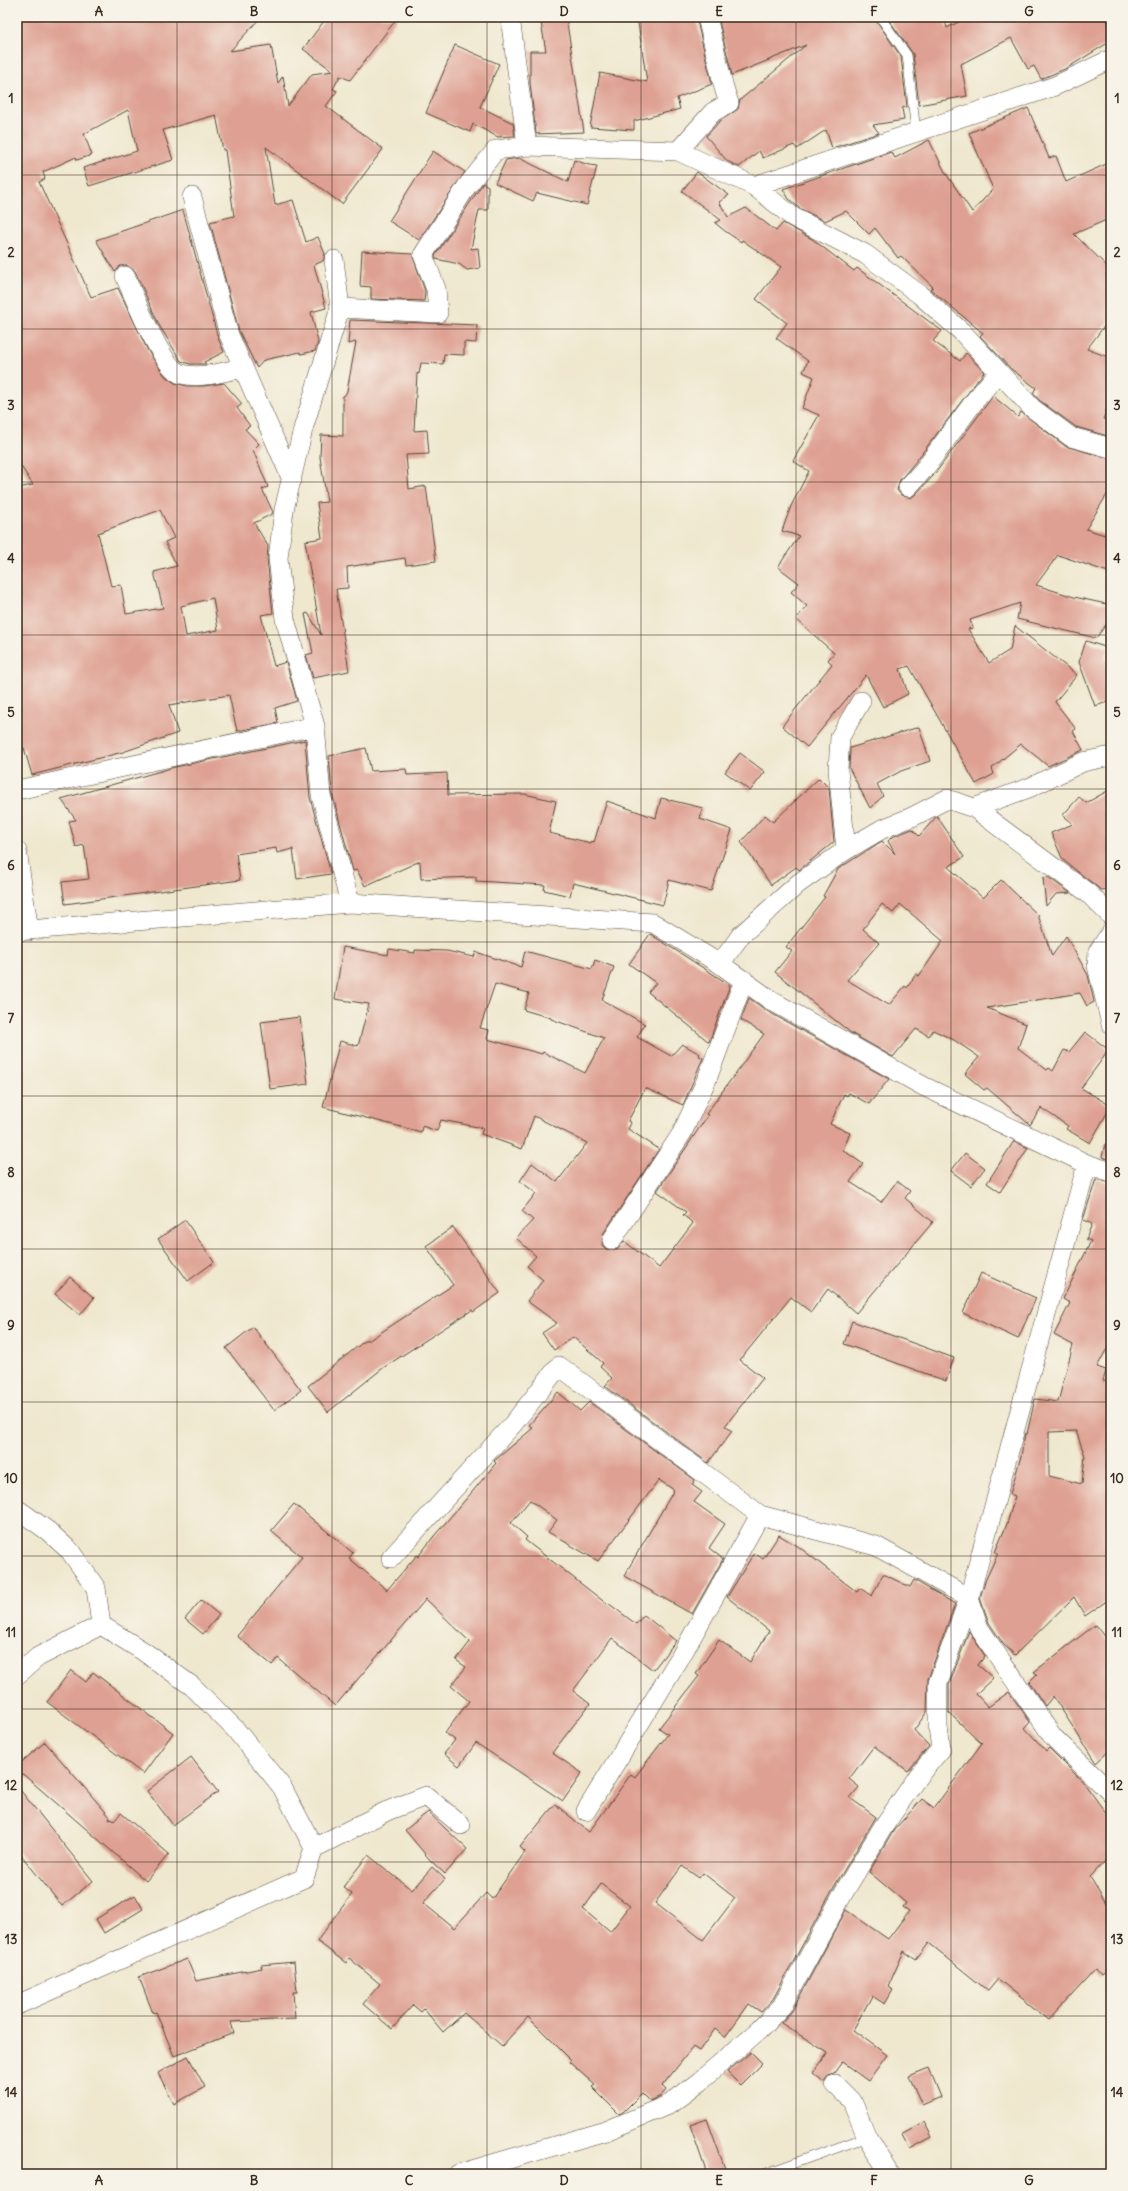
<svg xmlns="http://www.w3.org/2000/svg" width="1128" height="2191" font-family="Delius,sans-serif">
  <rect width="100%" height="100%" fill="#f7f3e8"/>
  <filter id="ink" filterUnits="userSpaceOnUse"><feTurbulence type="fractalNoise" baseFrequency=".025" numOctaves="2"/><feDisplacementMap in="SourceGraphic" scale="8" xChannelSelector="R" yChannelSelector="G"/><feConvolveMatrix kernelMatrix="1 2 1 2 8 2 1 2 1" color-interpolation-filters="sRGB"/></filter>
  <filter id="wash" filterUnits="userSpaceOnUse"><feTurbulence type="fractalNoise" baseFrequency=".012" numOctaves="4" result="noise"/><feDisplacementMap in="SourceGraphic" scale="16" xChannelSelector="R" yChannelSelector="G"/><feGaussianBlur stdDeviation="0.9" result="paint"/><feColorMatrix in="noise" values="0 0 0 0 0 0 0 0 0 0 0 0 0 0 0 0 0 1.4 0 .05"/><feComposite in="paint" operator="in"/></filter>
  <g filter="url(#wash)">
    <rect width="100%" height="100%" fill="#efe8cf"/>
    <g id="blocks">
      <path fill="#dea092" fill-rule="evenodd" d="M 17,17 L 261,17 L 230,51 L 271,45 L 278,83 L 283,76 L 288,106 L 312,74 L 333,71 L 303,49 L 327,17 L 398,17 L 350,80 L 340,76 L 333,89 L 337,91 L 326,106 L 383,149 L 342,204 L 266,147 L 275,205 L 293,200 L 306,242 L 318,237 L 325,254 L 323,261 L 314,265 L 326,308 L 311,312 L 318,342 L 315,351 L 301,354 L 300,352 L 264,360 L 257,368 L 239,331 L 210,222 L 234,216 L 225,150 L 223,150 L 216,115 L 163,130 L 173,160 L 89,186 L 83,168 L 137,151 L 128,110 L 84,134 L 92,155 L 77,160 L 76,157 L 43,172 L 45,179 L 39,182 L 91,297 L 118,288 L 148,351 L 165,376 L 175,383 L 187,386 L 204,386 L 224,383 L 242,404 L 237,408 L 250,426 L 245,429 L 259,444 L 253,450 L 268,487 L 262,489 L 273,512 L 272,514 L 254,523 L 268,546 L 267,559 L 273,613 L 261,615 L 274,666 L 286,662 L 297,701 L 275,708 L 278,723 L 237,731 L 229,695 L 169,705 L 178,733 L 123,752 L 32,775 L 24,748 L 17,751 L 17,488 L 33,485 L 17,460 ZM 160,510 L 174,538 L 165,542 L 177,566 L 154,572 L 163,608 L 126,614 L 121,585 L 111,586 L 98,533 ZM 213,598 L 218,630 L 186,636 L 181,606 Z
        M 540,17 L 566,17 L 584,132 L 536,134 L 530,83 L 530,51 L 546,51 Z
        M 637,17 L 696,17 L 712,84 L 677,98 L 680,109 L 634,121 L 634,130 L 590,127 L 600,73 L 647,82 Z
        M 718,17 L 874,17 L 901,57 L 907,107 L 902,108 L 904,120 L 873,125 L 879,133 L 832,148 L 826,130 L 797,149 L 794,145 L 763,158 L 759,151 L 739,167 L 727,161 L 706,136 L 720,121 L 738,109 L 740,100 L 806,45 L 732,75 Z
        M 887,17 L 944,17 L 947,28 L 968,17 L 1105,17 L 1111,26 L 1111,41 L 1067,68 L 1041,79 L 1034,66 L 1028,69 L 1011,38 L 961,64 L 967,96 L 919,105 L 913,54 Z
        M 455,45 L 499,64 L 480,107 L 513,123 L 515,136 L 498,137 L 473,124 L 470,132 L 426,113 Z
        M 1028,108 L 1049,158 L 1056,156 L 1066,182 L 1111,162 L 1111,218 L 1074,234 L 1111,270 L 1111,317 L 1087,349 L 1111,358 L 1111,397 L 1103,419 L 1111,421 L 1111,437 L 1076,427 L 1039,400 L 1033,393 L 1036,388 L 1011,369 L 980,336 L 983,333 L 930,289 L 933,287 L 901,256 L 898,258 L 875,228 L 869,234 L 846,211 L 825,221 L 799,208 L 789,199 L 783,189 L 891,152 L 895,158 L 929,140 L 945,172 L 972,212 L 993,189 L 969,133 Z
        M 433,151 L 465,172 L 419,240 L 389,221 Z
        M 519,158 L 568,182 L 574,160 L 589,165 L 597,166 L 587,205 L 537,193 L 533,201 L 495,183 L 506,160 Z
        M 697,172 L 729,195 L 719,202 L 728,217 L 746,208 L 776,231 L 783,223 L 812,239 L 854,271 L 857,268 L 942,331 L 933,341 L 960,361 L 966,353 L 984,372 L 916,461 L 900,480 L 897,490 L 901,495 L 911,498 L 916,494 L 934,475 L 993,396 L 1018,417 L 1021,412 L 1065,446 L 1111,459 L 1111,488 L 1086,529 L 1111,537 L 1111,573 L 1058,555 L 1036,585 L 1074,597 L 1111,605 L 1111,618 L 1096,638 L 1017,619 L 1020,603 L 970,620 L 973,628 L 968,629 L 989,663 L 1010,650 L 1015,626 L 1077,675 L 1055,702 L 1076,729 L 1073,731 L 1083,750 L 1048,766 L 1021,744 L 992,768 L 994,774 L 976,784 L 909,666 L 900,669 L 908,694 L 883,707 L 866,675 L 807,747 L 782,726 L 832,664 L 828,660 L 834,653 L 796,619 L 807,606 L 791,592 L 799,583 L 778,567 L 799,536 L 782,531 L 791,506 L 809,471 L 793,461 L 819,415 L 802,408 L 814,377 L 803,372 L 808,361 L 776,338 L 787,323 L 756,299 L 781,267 L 742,240 L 741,242 L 725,231 L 715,223 L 721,220 L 682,191 Z
        M 483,183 L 488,186 L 488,210 L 479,210 L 471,249 L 478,248 L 480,268 L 467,270 L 459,264 L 436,259 L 435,256 Z
        M 183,210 L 218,338 L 224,352 L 204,362 L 206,364 L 190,364 L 181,361 L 159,325 L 135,271 L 126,265 L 120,266 L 115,272 L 96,240 Z
        M 362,251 L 412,254 L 425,291 L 424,301 L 371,299 L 371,287 L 360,286 Z
        M 350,320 L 477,325 L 476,343 L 464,342 L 464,355 L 444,354 L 443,364 L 421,363 L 419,374 L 417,373 L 414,431 L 427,430 L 429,454 L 406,455 L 409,489 L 426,486 L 436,561 L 406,565 L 405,558 L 347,567 L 348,588 L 336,589 L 349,671 L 313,678 L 306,655 L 313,653 L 305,614 L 308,613 L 321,635 L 305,541 L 322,538 L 317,503 L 327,502 L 320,457 L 321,435 L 343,436 L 343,396 L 345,395 L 347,391 L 356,342 L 348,344 Z
        M 1086,641 L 1108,648 L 1105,657 L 1111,673 L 1111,701 L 1095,706 L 1079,662 Z
        M 919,727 L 930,761 L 901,771 L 877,784 L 883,796 L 870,808 L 849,768 L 850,748 Z
        M 305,740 L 310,798 L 331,874 L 297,879 L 293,849 L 277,853 L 276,848 L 236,854 L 240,880 L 65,904 L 62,882 L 89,879 L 84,845 L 76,847 L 69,821 L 76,820 L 61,799 L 175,767 Z
        M 366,748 L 371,771 L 406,769 L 407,775 L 447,773 L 448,795 L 524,794 L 556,801 L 549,833 L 591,843 L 591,841 L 594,842 L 607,801 L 656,818 L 661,798 L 703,808 L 700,819 L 732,830 L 711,891 L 669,880 L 663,905 L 573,883 L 570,896 L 544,890 L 545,885 L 476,881 L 476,877 L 421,879 L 420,861 L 365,886 L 357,870 L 353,871 L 332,793 L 329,756 Z
        M 740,753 L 765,772 L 750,791 L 725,772 Z
        M 819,778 L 829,788 L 834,842 L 799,870 L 796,867 L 771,885 L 741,842 L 765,815 L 773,822 Z
        M 1111,789 L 1111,889 L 1101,890 L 1063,860 L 1051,833 L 1073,824 L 1063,815 L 1079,797 L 1086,803 Z
        M 937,816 L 964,857 L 948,867 L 983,898 L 1001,880 L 1038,915 L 1052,956 L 1066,936 L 1088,975 L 1094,1002 L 1087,1006 L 1080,993 L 987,1008 L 1026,1024 L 1018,1048 L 1047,1070 L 1049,1068 L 1053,1071 L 1064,1050 L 1069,1052 L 1085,1032 L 1109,1050 L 1081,1088 L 1111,1106 L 1090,1143 L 1066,1129 L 1068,1126 L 1041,1108 L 1030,1125 L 1029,1124 L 987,1088 L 984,1090 L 965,1074 L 979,1057 L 954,1040 L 933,1030 L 929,1036 L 916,1029 L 893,1057 L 851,1033 L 775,972 L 792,951 L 786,947 L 825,897 L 823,896 L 838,869 L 882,841 L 895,854 L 888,841 L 892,837 L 912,829 L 919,836 ZM 882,904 L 893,913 L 900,904 L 943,941 L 919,976 L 916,974 L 907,988 L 905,986 L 889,1005 L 847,980 L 879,943 L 863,929 Z
        M 1048,877 L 1070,893 L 1056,894 L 1046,906 L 1043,878 Z
        M 650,934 L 730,985 L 709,1042 L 648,992 L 656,983 L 629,964 Z
        M 343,947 L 388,955 L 389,949 L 415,953 L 415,950 L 447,951 L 474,957 L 476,952 L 521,967 L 525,951 L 592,969 L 595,960 L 614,967 L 602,1000 L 645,1024 L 637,1037 L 671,1056 L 682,1044 L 700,1054 L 699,1056 L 703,1058 L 683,1105 L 645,1088 L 628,1121 L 631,1123 L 628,1129 L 659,1149 L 603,1234 L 602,1245 L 606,1249 L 617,1250 L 624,1241 L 659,1268 L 693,1223 L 683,1215 L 686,1212 L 657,1191 L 708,1115 L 706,1114 L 764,1034 L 741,1020 L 749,998 L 767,1011 L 889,1079 L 869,1104 L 849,1093 L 847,1096 L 844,1094 L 830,1124 L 850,1133 L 843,1150 L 863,1164 L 850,1182 L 881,1202 L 897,1181 L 910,1191 L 905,1198 L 933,1222 L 856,1313 L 828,1289 L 811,1312 L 791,1297 L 740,1360 L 763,1378 L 725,1426 L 732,1431 L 708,1463 L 605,1386 L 612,1378 L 600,1367 L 603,1363 L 573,1337 L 554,1350 L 542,1333 L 557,1323 L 527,1301 L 543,1280 L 527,1266 L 536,1256 L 516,1238 L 533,1220 L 522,1211 L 536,1193 L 520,1181 L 532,1163 L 557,1182 L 587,1143 L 534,1116 L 522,1149 L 481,1134 L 483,1128 L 441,1120 L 437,1131 L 422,1126 L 421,1132 L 323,1107 L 340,1041 L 358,1046 L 369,1004 L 335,999 ZM 495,984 L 529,993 L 524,1010 L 551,1018 L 551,1019 L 604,1038 L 585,1073 L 543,1052 L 542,1054 L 487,1039 L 489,1030 L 480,1028 Z
        M 300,1017 L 308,1084 L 270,1089 L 261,1022 Z
        M 1014,1141 L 1028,1148 L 1000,1192 L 987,1183 Z
        M 1105,1144 L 1111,1144 L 1111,1160 L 1102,1157 Z
        M 965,1153 L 985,1168 L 971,1186 L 951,1171 Z
        M 1096,1179 L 1111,1183 L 1108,1198 L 1111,1200 L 1111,1341 L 1097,1367 L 1106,1370 L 1103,1381 L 1111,1381 L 1111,1535 L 1107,1540 L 1111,1545 L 1111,1598 L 1085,1616 L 1074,1597 L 1015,1655 L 1004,1645 L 989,1623 L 980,1598 L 985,1581 L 998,1553 L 995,1552 L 1007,1524 L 1015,1496 L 1010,1494 L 1021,1456 L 1025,1434 L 1027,1434 L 1035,1399 L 1058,1402 L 1073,1345 L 1054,1335 L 1070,1303 L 1063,1299 L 1091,1241 L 1086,1239 L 1092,1224 L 1083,1220 ZM 1076,1431 L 1085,1456 L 1082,1484 L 1049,1476 L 1049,1432 Z
        M 185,1220 L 214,1262 L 188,1281 L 158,1239 Z
        M 453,1227 L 500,1293 L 473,1312 L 472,1310 L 383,1368 L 328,1412 L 308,1386 L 367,1339 L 368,1341 L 453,1285 L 426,1246 Z
        M 981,1273 L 1036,1298 L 1018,1339 L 963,1313 Z
        M 70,1277 L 94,1298 L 80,1315 L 55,1294 Z
        M 852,1321 L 954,1358 L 946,1381 L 844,1344 Z
        M 253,1327 L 301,1390 L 274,1410 L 226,1348 Z
        M 558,1392 L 580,1411 L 589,1402 L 695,1480 L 692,1485 L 702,1492 L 694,1502 L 725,1524 L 709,1548 L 723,1559 L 692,1614 L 624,1576 L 674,1490 L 659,1480 L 598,1561 L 548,1532 L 557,1520 L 530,1500 L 511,1523 L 527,1537 L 525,1540 L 607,1604 L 608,1603 L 636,1624 L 644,1615 L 676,1641 L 653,1670 L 612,1638 L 573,1691 L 590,1704 L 552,1753 L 582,1773 L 563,1801 L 476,1743 L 459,1766 L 444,1754 L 455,1740 L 445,1733 L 469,1701 L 451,1686 L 466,1667 L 456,1660 L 470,1642 L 426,1599 L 335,1706 L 278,1658 L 272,1665 L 237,1636 L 302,1557 L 271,1531 L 294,1504 L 353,1553 L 349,1558 L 387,1590 L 417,1555 L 418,1557 L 434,1536 L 473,1491 L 496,1463 L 494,1461 L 533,1428 L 529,1425 Z
        M 779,1535 L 799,1547 L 857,1592 L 860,1588 L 872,1596 L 883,1574 L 910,1587 L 914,1580 L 955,1604 L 928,1679 L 927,1712 L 914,1730 L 929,1746 L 908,1771 L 874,1746 L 849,1779 L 859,1787 L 850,1798 L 876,1817 L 834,1887 L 773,1999 L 761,2012 L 749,2004 L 725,2037 L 715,2029 L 699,2051 L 693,2047 L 662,2086 L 666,2090 L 661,2096 L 650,2101 L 642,2093 L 623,2112 L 619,2114 L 592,2087 L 595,2085 L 569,2062 L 571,2060 L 528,2017 L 502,2046 L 464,2013 L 443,2032 L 424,2009 L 421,2012 L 413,2005 L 392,2029 L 363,2004 L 380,1984 L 349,1958 L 346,1963 L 317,1941 L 352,1894 L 343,1887 L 368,1855 L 412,1890 L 432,1867 L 445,1879 L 423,1903 L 454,1928 L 486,1893 L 492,1899 L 525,1852 L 520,1847 L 555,1804 L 589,1832 L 631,1774 L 635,1777 L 668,1734 L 659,1728 L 699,1676 L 696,1674 L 719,1640 L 750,1662 L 769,1631 L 727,1597 L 754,1553 L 763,1559 ZM 682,1866 L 699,1878 L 703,1873 L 735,1898 L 703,1940 L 655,1903 ZM 601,1884 L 630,1906 L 610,1932 L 583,1909 Z
        M 201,1600 L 219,1615 L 203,1634 L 185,1619 Z
        M 1095,1625 L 1111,1645 L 1111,1749 L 1096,1763 L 1053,1696 L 1045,1706 L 1029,1682 L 1037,1674 L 1034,1672 Z
        M 969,1631 L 985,1656 L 978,1665 L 993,1678 L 976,1694 L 988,1707 L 1009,1692 L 1030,1722 L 1025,1728 L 1046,1751 L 1049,1748 L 1084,1783 L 1111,1820 L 1111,1855 L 1090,1877 L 1111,1911 L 1111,1967 L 1101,1975 L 1096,1969 L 1049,2020 L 998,1979 L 988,1991 L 929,1943 L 916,1960 L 904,1951 L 888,1987 L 893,1990 L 885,2004 L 872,1996 L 853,2030 L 887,2055 L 868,2081 L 842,2062 L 834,2073 L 827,2077 L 824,2082 L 813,2073 L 828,2053 L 781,2023 L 792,2011 L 846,1910 L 888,1939 L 909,1911 L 903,1907 L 906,1903 L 869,1872 L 894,1830 L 922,1799 L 934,1808 L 982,1743 L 949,1713 L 949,1685 Z
        M 71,1670 L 86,1682 L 93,1672 L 173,1733 L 143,1774 L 47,1702 Z
        M 45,1742 L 110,1817 L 109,1819 L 111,1818 L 114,1821 L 121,1813 L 169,1854 L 146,1881 L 17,1769 L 17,1766 Z
        M 191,1757 L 218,1792 L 173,1825 L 147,1791 Z
        M 17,1786 L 93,1881 L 62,1906 L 17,1850 Z
        M 428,1812 L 467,1849 L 445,1874 L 430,1860 L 405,1830 Z
        M 135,1895 L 143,1909 L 104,1933 L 96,1919 Z
        M 187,1959 L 196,1981 L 262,1968 L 261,1965 L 294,1962 L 297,1992 L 293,1992 L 295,2019 L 231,2022 L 234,2033 L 174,2056 L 156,2012 L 153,2013 L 139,1977 Z
        M 751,2052 L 762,2063 L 740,2085 L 727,2072 Z
        M 188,2056 L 205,2087 L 174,2104 L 158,2073 Z
        M 929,2068 L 941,2097 L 922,2105 L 909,2076 Z
        M 707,2119 L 727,2174 L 707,2174 L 690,2125 Z
        M 924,2122 L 932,2137 L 910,2149 L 902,2134 Z"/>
    </g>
  </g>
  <g filter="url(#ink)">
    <use href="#blocks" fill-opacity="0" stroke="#564639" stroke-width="1"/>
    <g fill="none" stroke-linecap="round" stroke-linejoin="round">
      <g stroke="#564639" stroke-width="10">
        <path id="service" d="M 880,17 L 907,55 L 916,132
          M 764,2174 L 867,2137"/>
      </g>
      <g stroke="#564639" stroke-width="20">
        <path id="minor" d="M 510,17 L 527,146 L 678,151 L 754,186 L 793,217 L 865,254 L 919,294 L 962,332 L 1032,408 L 1071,437 L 1111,448
          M 678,151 L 713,112 L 729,103 L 724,88 L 707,17
          M 754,186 L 1055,86 L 1111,59
          M 192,197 L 229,335 L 292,480
          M 334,260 L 340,308
          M 125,276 C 134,296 162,368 181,374 C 201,379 222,372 242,368
          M 908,487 L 925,468 L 976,399 L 999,372
          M 17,790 L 315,726
          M 974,808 L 1088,893 L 1111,916
          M 846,850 L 838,770 L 840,737 L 861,701
          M 17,851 L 29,931
          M 350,903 L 321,795 L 315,726 L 285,619 L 278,558 L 284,510 L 303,429 L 340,308 L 438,313 L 436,289 L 423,255 L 467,186 L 496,150 L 527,146
          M 17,931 L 350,903 L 653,923 L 720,964 L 772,1001 L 923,1086 L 1087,1164 L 1111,1172
          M 1111,932 L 1098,952 L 1097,966 L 1111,1024
          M 720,964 L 741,935 L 799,883 L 846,850 L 882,829 L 912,817 L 947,799 L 974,808 L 1031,787 L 1083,762 L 1111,756
          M 612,1240 L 682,1133 L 707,1079 L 744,980
          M 17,1509 L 48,1531 L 70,1551 L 96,1588 L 101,1625
          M 391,1558 L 513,1424 L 559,1366 L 760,1515 L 876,1546 L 969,1598 L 979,1628 L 1053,1737 L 1111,1793
          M 17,1675 L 38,1657 L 101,1625
          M 586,1811 L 681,1656 L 760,1515
          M 314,1848 L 387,1811 L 426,1796 L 461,1825
          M 17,2005 L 304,1878 L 314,1848 L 282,1787 L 235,1729 L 192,1686 L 143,1651 L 101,1625
          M 835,2084 L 852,2101 L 867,2137 L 890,2174
          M 458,2174 L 606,2131 L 670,2104 L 700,2081 L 759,2030 L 782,2006 L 844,1892 L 883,1827 L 919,1775 L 941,1749 L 938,1727 L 938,1683 L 969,1598 L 1087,1164"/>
      </g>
      <use href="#service" stroke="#fff" stroke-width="9"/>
      <use href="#minor" stroke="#fff" stroke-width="19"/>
    </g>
  </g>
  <path fill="none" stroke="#3b2a1e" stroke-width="1" stroke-opacity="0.55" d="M 177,17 L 177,2174M 332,17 L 332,2174M 487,17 L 487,2174M 641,17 L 641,2174M 796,17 L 796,2174M 951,17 L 951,2174M 17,175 L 1111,175M 17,329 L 1111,329M 17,482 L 1111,482M 17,635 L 1111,635M 17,789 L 1111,789M 17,942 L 1111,942M 17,1096 L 1111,1096M 17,1249 L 1111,1249M 17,1402 L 1111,1402M 17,1556 L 1111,1556M 17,1709 L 1111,1709M 17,1862 L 1111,1862M 17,2016 L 1111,2016"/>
  <rect width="1128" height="2191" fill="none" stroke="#f7f3e8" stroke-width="44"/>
  <rect x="22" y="22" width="1084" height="2147" fill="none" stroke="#3b2a1e" stroke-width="1.5"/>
  <g font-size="13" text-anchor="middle" font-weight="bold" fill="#3b2a1e">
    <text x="99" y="16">A</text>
    <text x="254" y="16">B</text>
    <text x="409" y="16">C</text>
    <text x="564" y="16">D</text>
    <text x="719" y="16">E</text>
    <text x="874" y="16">F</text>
    <text x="1029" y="16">G</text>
    <text x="11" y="103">1</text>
    <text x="1117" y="103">1</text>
    <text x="11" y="257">2</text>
    <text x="1117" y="257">2</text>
    <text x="11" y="410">3</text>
    <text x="1117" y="410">3</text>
    <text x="11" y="563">4</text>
    <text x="1117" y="563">4</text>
    <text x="11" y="717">5</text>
    <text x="1117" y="717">5</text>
    <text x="11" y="870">6</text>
    <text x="1117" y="870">6</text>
    <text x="11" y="1023">7</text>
    <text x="1117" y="1023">7</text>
    <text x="11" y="1177">8</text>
    <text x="1117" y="1177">8</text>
    <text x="11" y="1330">9</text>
    <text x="1117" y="1330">9</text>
    <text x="11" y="1483">10</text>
    <text x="1117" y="1483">10</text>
    <text x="11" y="1637">11</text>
    <text x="1117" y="1637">11</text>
    <text x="11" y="1790">12</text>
    <text x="1117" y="1790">12</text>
    <text x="11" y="1944">13</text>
    <text x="1117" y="1944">13</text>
    <text x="11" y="2097">14</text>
    <text x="1117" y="2097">14</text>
    <text x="99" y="2185">A</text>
    <text x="254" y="2185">B</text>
    <text x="409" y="2185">C</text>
    <text x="564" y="2185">D</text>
    <text x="719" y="2185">E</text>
    <text x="874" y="2185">F</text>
    <text x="1029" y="2185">G</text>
  </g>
</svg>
